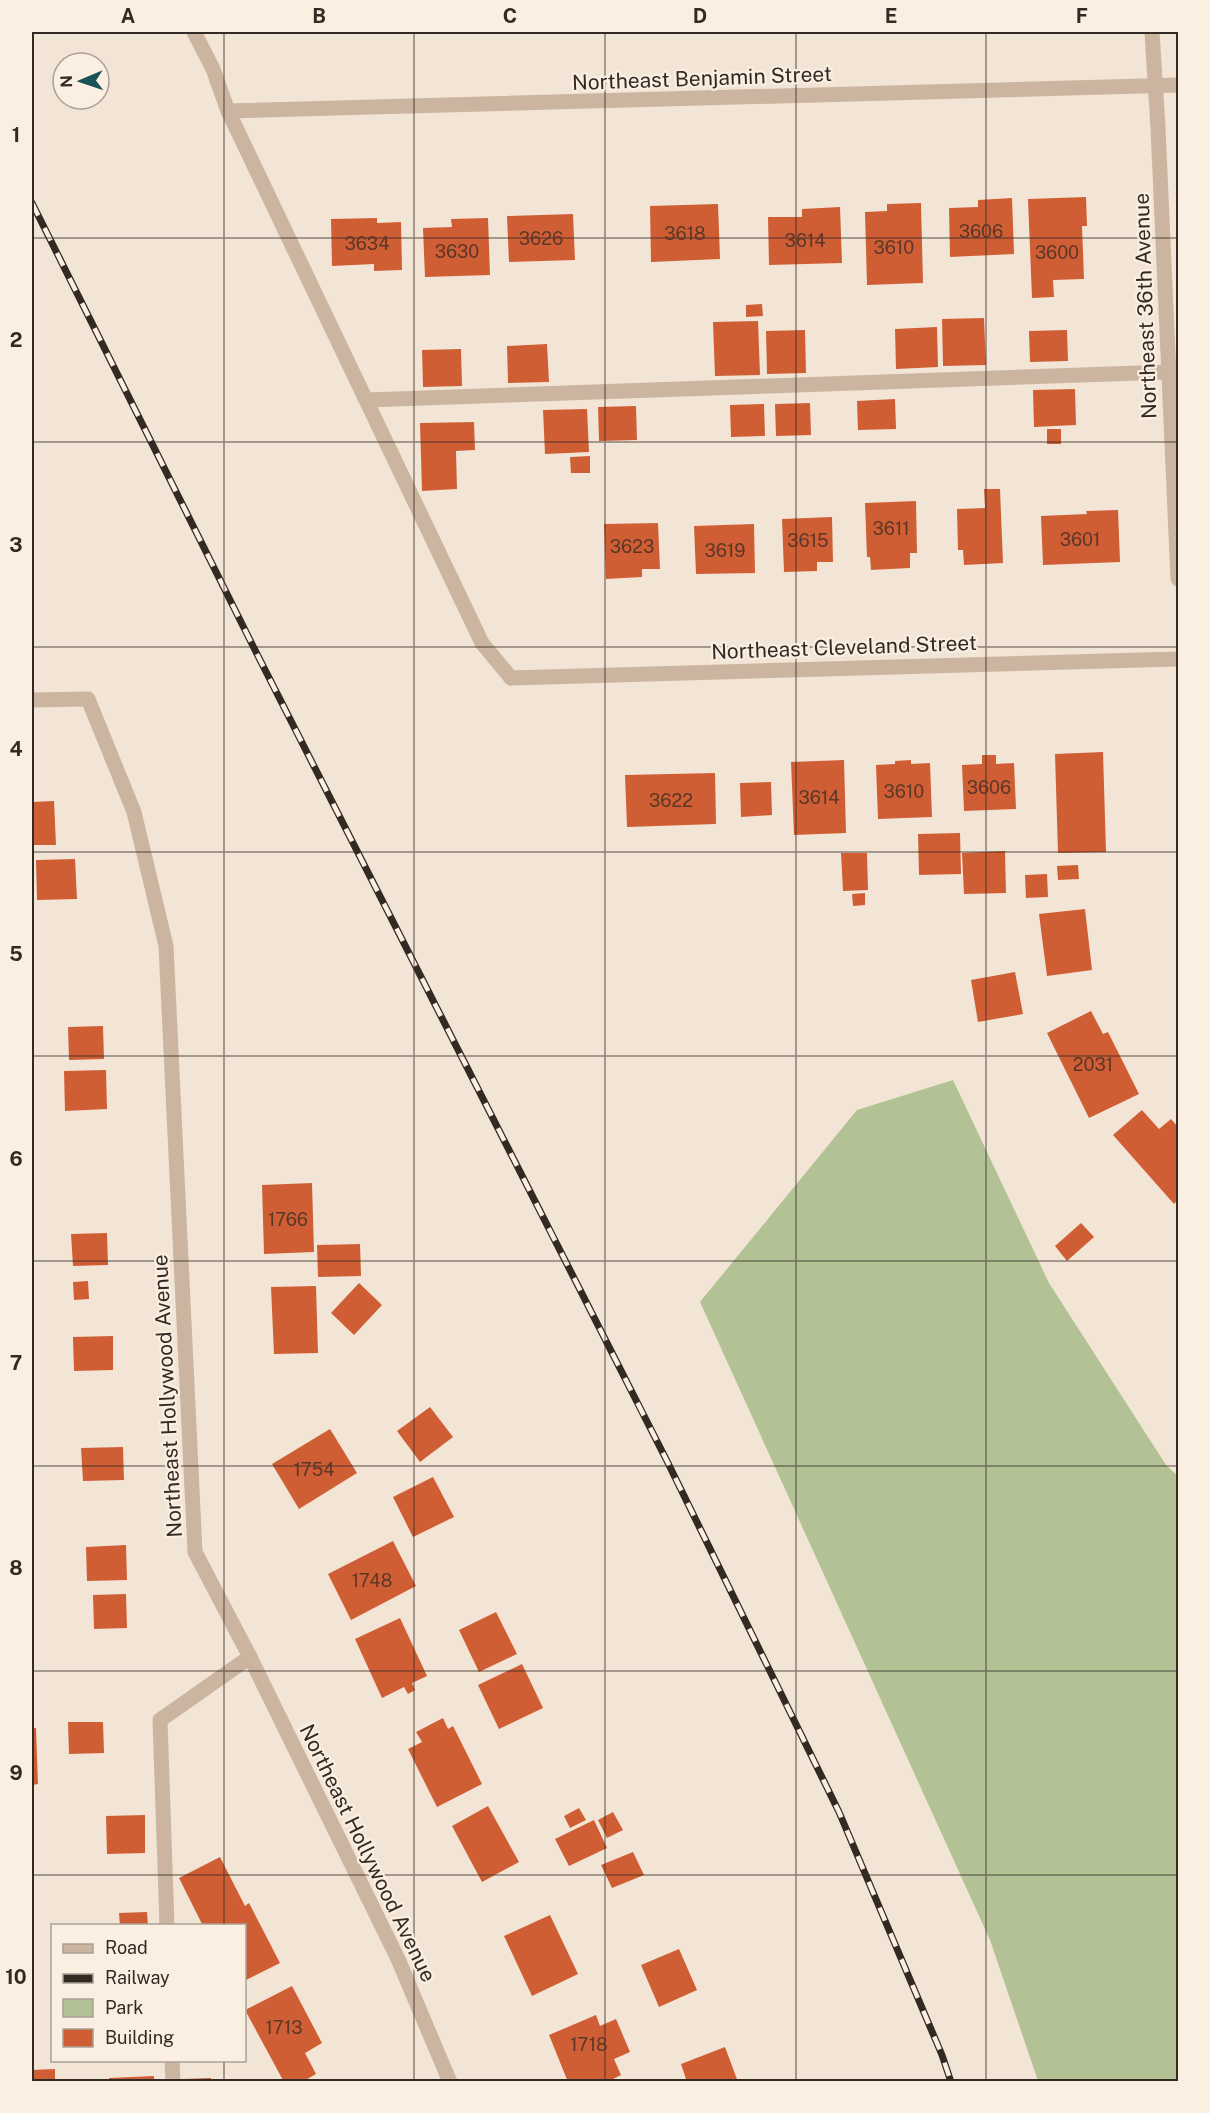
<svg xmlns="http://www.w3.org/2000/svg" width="1210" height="2113" font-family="'Public Sans',sans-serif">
  <rect width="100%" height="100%" fill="#f3e5d5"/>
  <path fill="#b2c294" d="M 953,1080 L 1049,1283 L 1166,1465 L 1178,1476 L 1178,2081 L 1038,2081 L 990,1940 L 700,1302 L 857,1110 Z"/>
  <path fill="#d05e35" d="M 1086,197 L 1087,226 L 1082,226 L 1084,279 L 1053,280 L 1054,297 L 1032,298 L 1028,199 Z
    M 1012,198 L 1014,254 L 950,257 L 949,208 L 978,207 L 978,200 Z
    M 921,203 L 923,283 L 867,285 L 865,212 L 887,211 L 887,204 Z
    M 718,204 L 720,259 L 651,262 L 650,206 Z
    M 840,207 L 842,263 L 769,265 L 768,217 L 802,217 L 802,209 Z
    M 573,214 L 575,260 L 509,262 L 507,216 Z
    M 377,218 L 377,223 L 401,222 L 402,270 L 374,271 L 374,264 L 332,266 L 331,219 Z
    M 488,218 L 490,275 L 425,277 L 423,228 L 452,227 L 451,219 Z
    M 762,304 L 763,316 L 746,317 L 746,305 Z
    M 984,318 L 986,365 L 943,366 L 942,319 Z
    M 758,321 L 760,375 L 715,376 L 713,322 Z
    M 937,327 L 938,367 L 896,369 L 895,329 Z
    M 805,330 L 806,373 L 767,374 L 766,331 Z
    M 1067,330 L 1068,361 L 1030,362 L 1029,331 Z
    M 547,344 L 549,382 L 508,383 L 507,346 Z
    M 461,349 L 462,386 L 423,387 L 422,350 Z
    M 1075,389 L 1076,425 L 1034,427 L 1033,390 Z
    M 895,399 L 896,429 L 858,430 L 857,401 Z
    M 810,403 L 811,435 L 776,436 L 775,404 Z
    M 764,404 L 765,436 L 731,437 L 730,405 Z
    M 636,406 L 637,440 L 599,441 L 598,407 Z
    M 587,409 L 589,452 L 545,454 L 543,410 Z
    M 474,422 L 475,450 L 456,451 L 457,489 L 422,491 L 420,423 Z
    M 1047,429 L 1061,429 L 1061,444 L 1047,444 Z
    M 590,456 L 590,473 L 571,473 L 570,457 Z
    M 984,489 L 1000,489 L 1003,563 L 964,565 L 963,550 L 958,550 L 957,509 L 985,508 Z
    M 916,501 L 917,553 L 910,553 L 910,568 L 871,570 L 870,557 L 867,557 L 865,503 Z
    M 1118,510 L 1120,562 L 1043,565 L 1041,516 L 1087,514 L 1086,511 Z
    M 832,517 L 833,562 L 817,562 L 817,571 L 784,572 L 782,519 Z
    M 658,523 L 660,569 L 642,569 L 642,577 L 606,579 L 604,524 Z
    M 754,524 L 755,573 L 696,574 L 694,526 Z
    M 1103,752 L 1106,852 L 1058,853 L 1055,754 Z
    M 982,755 L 996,755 L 996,764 L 1014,763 L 1016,809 L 964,811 L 962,765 L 982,764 Z
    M 844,760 L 846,833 L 794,835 L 791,762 Z
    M 911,760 L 911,764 L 930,763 L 932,817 L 878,819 L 876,765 L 895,764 L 895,761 Z
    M 715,773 L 716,824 L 627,827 L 625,775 Z
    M 771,782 L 772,815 L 741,817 L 740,783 Z
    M 54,801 L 56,845 L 32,845 L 32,802 Z
    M 960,833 L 961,874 L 919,875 L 918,834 Z
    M 1005,851 L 1006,893 L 964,894 L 962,853 Z
    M 841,853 L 867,853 L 868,890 L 843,891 Z
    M 75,859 L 77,899 L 37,900 L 36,860 Z
    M 1078,865 L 1079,879 L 1058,880 L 1057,866 Z
    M 1047,874 L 1048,897 L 1026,898 L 1025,875 Z
    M 865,893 L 865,905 L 853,906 L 852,894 Z
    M 1085,909 L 1092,970 L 1047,976 L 1039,914 Z
    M 1015,972 L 1023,1014 L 978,1022 L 971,980 Z
    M 1091,1011 L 1103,1034 L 1108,1032 L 1139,1094 L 1089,1118 L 1047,1033 Z
    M 103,1026 L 104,1059 L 69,1060 L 68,1027 Z
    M 106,1070 L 107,1109 L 65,1111 L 64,1071 Z
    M 1142,1110 L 1159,1129 L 1171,1119 L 1178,1127 L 1178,1200 L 1174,1204 L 1113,1135 Z
    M 312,1183 L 314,1252 L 264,1254 L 262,1185 Z
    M 1081,1223 L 1094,1237 L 1067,1261 L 1055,1246 Z
    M 107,1233 L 108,1265 L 73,1266 L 71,1234 Z
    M 360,1244 L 361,1276 L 318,1277 L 317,1245 Z
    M 88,1281 L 89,1299 L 74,1300 L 73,1282 Z
    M 359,1283 L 382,1305 L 354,1335 L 331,1313 Z
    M 316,1286 L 318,1353 L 274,1354 L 271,1287 Z
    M 113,1336 L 113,1370 L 74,1371 L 73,1337 Z
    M 430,1407 L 453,1437 L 420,1462 L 397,1431 Z
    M 330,1429 L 357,1473 L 299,1509 L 272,1464 Z
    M 123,1447 L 124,1480 L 83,1481 L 81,1448 Z
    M 433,1477 L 454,1517 L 413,1537 L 393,1497 Z
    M 393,1541 L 416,1586 L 351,1620 L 328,1574 Z
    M 126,1545 L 127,1580 L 87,1581 L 86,1547 Z
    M 126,1594 L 127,1628 L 94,1629 L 93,1595 Z
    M 496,1612 L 517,1654 L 479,1672 L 459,1630 Z
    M 400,1618 L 427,1676 L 412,1683 L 415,1690 L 408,1694 L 404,1687 L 382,1698 L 355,1639 Z
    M 522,1664 L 543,1708 L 499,1729 L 478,1685 Z
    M 443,1718 L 448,1729 L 453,1726 L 482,1784 L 437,1807 L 408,1749 L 422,1742 L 416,1732 Z
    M 68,1722 L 103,1722 L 104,1753 L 69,1754 Z
    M 32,1728 L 36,1728 L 38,1784 L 32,1785 Z
    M 488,1806 L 519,1862 L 482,1882 L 452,1826 Z
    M 579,1808 L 586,1820 L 570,1828 L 564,1816 Z
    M 613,1812 L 623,1830 L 607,1838 L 598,1820 Z
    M 145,1815 L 145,1853 L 107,1854 L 106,1816 Z
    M 594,1820 L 607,1848 L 569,1866 L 555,1839 Z
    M 633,1852 L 644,1875 L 612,1888 L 601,1865 Z
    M 220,1857 L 245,1906 L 249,1903 L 280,1963 L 244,1981 L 244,1926 L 203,1926 L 179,1878 Z
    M 147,1912 L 148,1926 L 120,1926 L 119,1913 Z
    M 550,1915 L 578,1974 L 532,1996 L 504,1936 Z
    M 679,1949 L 697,1990 L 659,2007 L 641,1965 Z
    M 292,1986 L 322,2043 L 305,2053 L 316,2074 L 302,2082 L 284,2082 L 245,2010 Z
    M 596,2015 L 600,2026 L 616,2019 L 630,2052 L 614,2059 L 621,2075 L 607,2082 L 568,2082 L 549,2035 Z
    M 725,2047 L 738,2082 L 687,2082 L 681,2064 Z
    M 55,2069 L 55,2082 L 32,2082 L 32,2070 Z
    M 154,2076 L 154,2082 L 109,2082 L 109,2078 Z
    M 211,2078 L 211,2082 L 183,2082 L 183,2079 Z"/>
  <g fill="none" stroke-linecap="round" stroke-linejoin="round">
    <path stroke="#cbb5a0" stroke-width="15" d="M 194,32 L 213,69 L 228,111 L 482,643 L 511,678
      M 367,400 L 1168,372
      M 167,1926 L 160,1720 L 250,1657
      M 172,2060 L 173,2082"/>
    <path stroke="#cbb5a0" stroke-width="15" d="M 1152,32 L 1158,128 L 1178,579
      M 228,111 L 1178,85
      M 511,678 L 1178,659
      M 32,700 L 88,699 L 134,812 L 166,946 L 195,1552 L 250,1657 L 398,1959 L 450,2082"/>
    <g stroke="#342a24" stroke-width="7">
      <path id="rail" d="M 32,203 L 257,654 L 667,1461 L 839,1812 L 942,2055 L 951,2082"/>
    </g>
    <use href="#rail" stroke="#faefe1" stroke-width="4.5" stroke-dasharray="14" stroke-linecap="butt"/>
  </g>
  <path fill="none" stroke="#342a24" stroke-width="1.5" stroke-opacity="0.55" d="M 224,32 L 224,1926M 414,32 L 414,2082M 605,32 L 605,2082M 796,32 L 796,2082M 986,32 L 986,2082M 32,238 L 1178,238M 32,442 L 1178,442M 32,647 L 1178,647M 32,852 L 1178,852M 32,1056 L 1178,1056M 32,1261 L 1178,1261M 32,1466 L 1178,1466M 32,1671 L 1178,1671M 32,1875 L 1178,1875M 224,2060 L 224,2082"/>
  <g text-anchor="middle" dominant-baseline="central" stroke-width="4.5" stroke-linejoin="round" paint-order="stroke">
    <g font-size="18" fill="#5b3728">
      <text x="981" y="231">3606</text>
      <text x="685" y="233">3618</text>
      <text x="541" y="238">3626</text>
      <text x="805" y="240">3614</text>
      <text x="367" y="243">3634</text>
      <text x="894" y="247">3610</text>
      <text x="457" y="251">3630</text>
      <text x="1057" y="252">3600</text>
      <text x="891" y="528">3611</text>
      <text x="1080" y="539">3601</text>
      <text x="808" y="540">3615</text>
      <text x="632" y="546">3623</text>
      <text x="725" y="550">3619</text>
      <text x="989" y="787">3606</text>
      <text x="904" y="791">3610</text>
      <text x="819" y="797">3614</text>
      <text x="671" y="800">3622</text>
      <text x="1093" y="1064">2031</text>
      <text x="288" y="1219">1766</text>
      <text x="314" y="1469">1754</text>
      <text x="372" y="1580">1748</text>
      <text x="284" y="2027">1713</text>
      <text x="589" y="2044">1718</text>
    </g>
    <g font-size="21" fill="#342a24" stroke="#faefe1">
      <text transform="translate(702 78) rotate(-2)">Northeast Benjamin Street</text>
      <text transform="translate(1145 306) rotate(-92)">Northeast 36th Avenue</text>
      <text transform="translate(844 647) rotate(-2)">Northeast Cleveland Street</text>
      <text transform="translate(167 1396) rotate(-93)">Northeast Hollywood Avenue</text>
      <text transform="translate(368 1853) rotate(64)">Northeast Hollywood Avenue</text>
    </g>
  </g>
  <rect width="1210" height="2113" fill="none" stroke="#faefe1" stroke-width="66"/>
  <rect x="51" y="1924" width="195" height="138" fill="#faefe1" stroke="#aba095" stroke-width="1.5"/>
  <rect x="63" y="1944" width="30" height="9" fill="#cbb5a0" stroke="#aba095" stroke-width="1.5"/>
  <text x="105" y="1954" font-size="18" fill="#342a24">Road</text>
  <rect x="63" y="1974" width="30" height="9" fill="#342a24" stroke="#aba095" stroke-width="1.5"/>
  <text x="105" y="1984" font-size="18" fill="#342a24">Railway</text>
  <rect x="63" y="1999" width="30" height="18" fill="#b2c294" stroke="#aba095" stroke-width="1.5"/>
  <text x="105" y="2014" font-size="18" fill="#342a24">Park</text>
  <rect x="63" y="2029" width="30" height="18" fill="#d05e35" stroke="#aba095" stroke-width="1.5"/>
  <text x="105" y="2044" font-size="18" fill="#342a24">Building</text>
  <g transform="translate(81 81) rotate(268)"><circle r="28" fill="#faefe1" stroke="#aba095" stroke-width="1.5"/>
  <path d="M0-4.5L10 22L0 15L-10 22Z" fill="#175359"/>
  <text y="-9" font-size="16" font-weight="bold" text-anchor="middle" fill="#342a24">N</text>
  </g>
  <rect x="33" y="33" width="1144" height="2047" fill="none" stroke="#342a24" stroke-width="2"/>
  <g font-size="20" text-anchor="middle" font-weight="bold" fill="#342a24">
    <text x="128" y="23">A</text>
    <text x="319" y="23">B</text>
    <text x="510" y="23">C</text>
    <text x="700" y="23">D</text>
    <text x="891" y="23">E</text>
    <text x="1082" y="23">F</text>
    <text x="16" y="142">1</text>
    <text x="16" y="347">2</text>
    <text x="16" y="552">3</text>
    <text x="16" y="756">4</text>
    <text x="16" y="961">5</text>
    <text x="16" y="1166">6</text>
    <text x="16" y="1370">7</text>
    <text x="16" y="1575">8</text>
    <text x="16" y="1780">9</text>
    <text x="16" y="1984">10</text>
  </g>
</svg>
